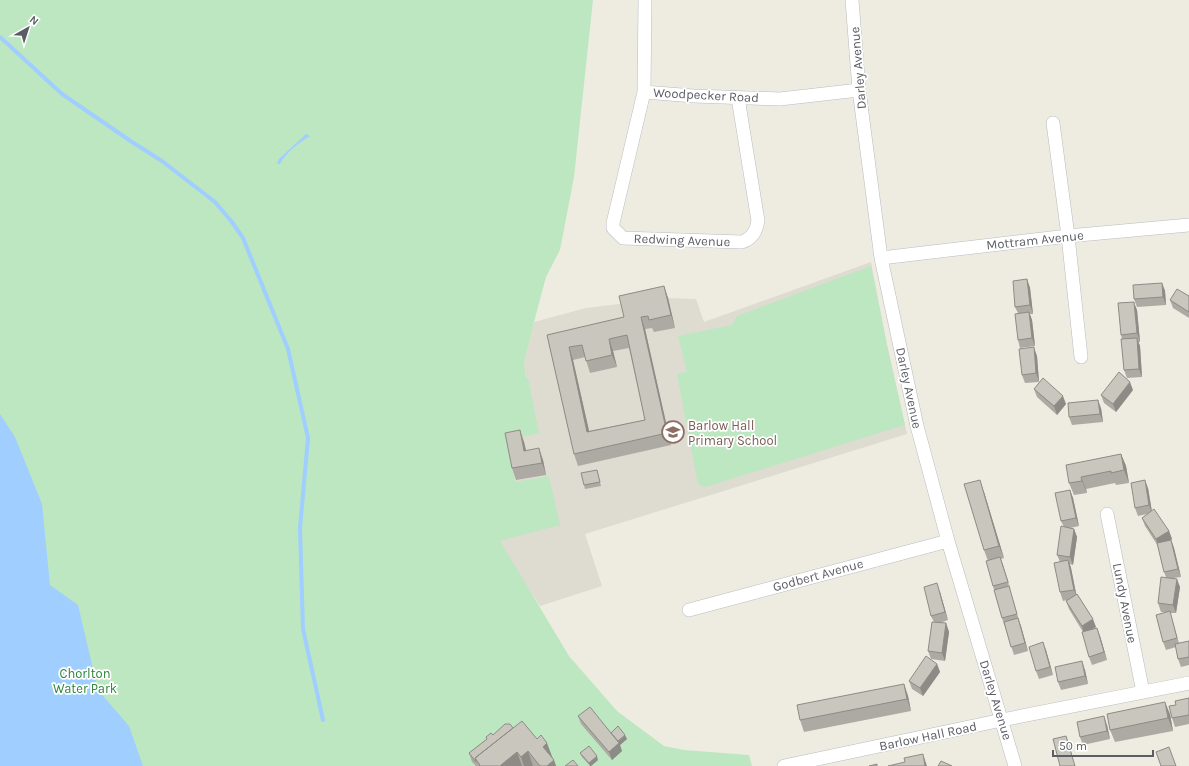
<svg xmlns="http://www.w3.org/2000/svg" width="1189" height="766" font-family="Karla,sans-serif">
  <rect width="100%" height="100%" fill="#eeece1"/>
  <path fill="#dedbd0" d="M 871,262 L 887,345 L 907,434 L 585,534 L 602,586 L 540,606 L 516,570 L 437,430 L 526,378 L 524,363 L 534,322 L 586,308 L 668,298 L 696,299 L 704,322 Z"/>
  <path fill="#bce7c0" d="M 0,0 L 593,0 L 574,177 L 560,250 L 546,277 L 534,322 L 524,363 L 526,378 L 528,378 L 539,433 L 507,440 L 515,482 L 549,476 L 560,525 L 500,541 L 569,656 L 617,711 L 664,746 L 684,750 L 749,755 L 752,766 L 0,766 Z
    M 871,266 L 887,345 L 905,425 L 705,487 C 700,487 698,483 697,479 L 677,374 L 687,372 L 678,336 L 732,325 L 737,316 Z"/>
  <path fill="#a0ceff" d="M 306,134 L 310,136 C 299,143 286,152 280,164 L 278,164 L 277,163 L 279,159 Z
    M 0,414 L 15,437 L 42,504 L 50,585 L 78,605 L 98,690 L 129,726 L 143,766 L 0,766 Z"/>
  <g fill="none" stroke-linecap="round" stroke-linejoin="round">
    <path stroke="#a0ceff" stroke-width="4" d="M 0,37 L 62,94 L 132,142 L 162,161 L 215,202 L 232,222 L 243,238 L 288,349 L 308,438 L 300,528 L 303,629 L 323,720"/>
    <g stroke="#b9bbc1" stroke-width="14">
      <path id="minor" d="M 645,0 L 644,92 L 694,96 L 780,99 L 859,90
        M 852,0 L 859,90 L 881,258 L 917,426 L 948,541 L 1015,766
        M 644,92 L 613,223 L 613,228 L 623,238 L 742,242 C 753,238 756,231 758,221 L 738,98
        M 1053,123 L 1068,236 L 1081,357
        M 881,258 L 1068,236 L 1189,225
        M 1107,514 L 1143,692
        M 689,610 L 948,541
        M 784,766 L 1002,720 L 1189,683"/>
    </g>
    <use href="#minor" stroke="#fff" stroke-width="13"/>
  </g>
  <path fill="#adaaa3" fill-rule="evenodd" d="M 1027,279 L 1030,288 L 1033,314 L 1030,314 L 1032,320 L 1035,346 L 1020,348 L 1018,340 L 1018,313 L 1015,307 Z
    M 1162,283 L 1165,291 L 1166,305 L 1137,307 L 1134,299 Z
    M 664,286 L 668,298 L 675,328 L 654,332 L 652,328 L 645,329 L 671,445 L 578,466 L 574,454 L 547,335 L 624,317 ZM 629,348 L 645,420 L 589,431 L 573,360 L 585,357 L 590,373 L 617,367 L 613,351 Z
    M 1189,296 L 1189,318 L 1173,308 L 1170,300 Z
    M 1137,310 L 1140,342 L 1138,342 L 1140,346 L 1142,377 L 1127,378 L 1124,370 L 1122,339 L 1121,335 Z
    M 1037,356 L 1039,382 L 1025,383 L 1022,375 Z
    M 1034,389 L 1066,404 L 1057,415 L 1037,397 Z
    M 1133,390 L 1116,412 L 1104,403 L 1101,395 Z
    M 1101,408 L 1103,422 L 1072,425 L 1069,417 Z
    M 524,442 L 526,451 L 543,460 L 546,475 L 516,480 L 512,468 Z
    M 1121,454 L 1126,466 L 1129,483 L 1116,485 L 1115,483 L 1086,489 L 1087,493 L 1074,495 L 1069,483 Z
    M 597,470 L 601,486 L 585,489 L 584,485 Z
    M 1148,488 L 1152,511 L 1169,531 L 1172,539 L 1171,540 L 1174,548 L 1181,577 L 1174,578 L 1180,587 L 1176,613 L 1170,613 L 1172,619 L 1179,643 L 1189,641 L 1189,665 L 1181,667 L 1178,659 L 1176,647 L 1166,650 L 1163,642 L 1166,612 L 1161,612 L 1158,603 L 1166,577 L 1164,572 L 1158,546 L 1145,526 L 1142,518 L 1147,514 L 1138,516 L 1135,508 Z
    M 1070,490 L 1073,498 L 1079,526 L 1070,528 L 1074,529 L 1077,537 L 1073,565 L 1070,564 L 1071,568 L 1076,594 L 1096,627 L 1093,629 L 1100,636 L 1107,660 L 1092,665 L 1089,657 L 1083,632 L 1069,609 L 1066,601 L 1067,600 L 1063,601 L 1060,592 L 1060,562 L 1057,555 L 1064,527 L 1061,521 Z
    M 984,492 L 1004,558 L 1001,559 L 1028,651 L 1014,655 L 1002,618 L 993,586 L 988,561 L 984,550 Z
    M 940,592 L 948,620 L 940,623 L 946,623 L 949,632 L 945,661 L 931,659 L 928,651 L 934,622 L 931,616 Z
    M 1046,650 L 1053,675 L 1039,679 L 1036,671 Z
    M 937,664 L 940,672 L 923,696 L 912,689 L 909,681 Z
    M 1085,670 L 1088,684 L 1061,690 L 1058,682 Z
    M 904,684 L 908,696 L 911,711 L 804,732 L 800,720 Z
    M 1189,698 L 1189,724 L 1175,727 L 1172,718 L 1176,705 Z
    M 1170,714 L 1173,731 L 1115,742 L 1110,730 Z
    M 578,716 L 611,733 L 627,739 L 620,745 L 622,751 L 612,760 L 581,724 Z
    M 1107,725 L 1110,739 L 1083,745 L 1080,737 Z
    M 513,728 L 553,759 L 556,766 L 476,766 L 472,762 L 469,753 L 487,739 L 486,737 L 493,735 Z
    M 580,753 L 598,760 L 591,766 L 590,766 L 582,757 Z"/>
  <path fill="#8d8b85" d="M 1027,279 L 1030,288 L 1033,314 L 1030,305 Z
    M 1162,283 L 1165,291 L 1166,305 L 1163,297 Z
    M 664,286 L 668,298 L 675,328 L 671,315 Z
    M 1134,302 L 1137,310 L 1140,342 L 1137,333 Z
    M 1029,312 L 1032,320 L 1035,346 L 1032,338 Z
    M 641,317 L 645,329 L 671,445 L 667,433 Z
    M 1137,338 L 1140,346 L 1142,377 L 1139,369 Z
    M 609,339 L 613,351 L 617,367 L 612,355 Z
    M 569,347 L 573,360 L 592,444 L 587,432 Z
    M 1034,347 L 1037,356 L 1039,382 L 1036,373 Z
    M 1130,382 L 1133,390 L 1116,412 L 1113,404 Z
    M 1063,396 L 1066,404 L 1057,415 L 1054,406 Z
    M 1098,400 L 1101,408 L 1103,422 L 1100,414 Z
    M 520,430 L 524,442 L 529,463 L 524,451 Z
    M 539,448 L 543,460 L 546,475 L 542,463 Z
    M 1121,454 L 1126,466 L 1129,483 L 1124,470 Z
    M 1081,477 L 1086,489 L 1087,493 L 1082,481 Z
    M 980,480 L 984,492 L 1004,558 L 999,546 Z
    M 1145,480 L 1148,488 L 1152,513 L 1149,505 Z
    M 1070,490 L 1073,498 L 1079,526 L 1076,518 Z
    M 1074,529 L 1077,537 L 1073,565 L 1070,557 Z
    M 1169,531 L 1172,539 L 1159,548 L 1156,539 Z
    M 1171,540 L 1174,548 L 1181,577 L 1178,569 Z
    M 1000,557 L 1003,565 L 1011,590 L 1008,582 Z
    M 1068,560 L 1071,568 L 1077,598 L 1074,590 Z
    M 1177,579 L 1180,587 L 1176,613 L 1173,605 Z
    M 937,583 L 940,592 L 948,620 L 945,612 Z
    M 1018,618 L 1021,626 L 1028,651 L 1025,643 Z
    M 1093,619 L 1096,627 L 1084,634 L 1082,626 Z
    M 946,623 L 949,632 L 945,661 L 942,653 Z
    M 1097,628 L 1100,636 L 1107,660 L 1104,652 Z
    M 1043,642 L 1046,650 L 1053,675 L 1050,667 Z
    M 1082,661 L 1085,670 L 1088,684 L 1085,676 Z
    M 937,664 L 940,672 L 923,696 L 920,688 Z
    M 904,684 L 908,696 L 911,711 L 907,699 Z
    M 1165,702 L 1170,714 L 1173,731 L 1168,718 Z
    M 1104,716 L 1107,725 L 1110,739 L 1107,731 Z
    M 625,735 L 627,739 L 620,745 L 622,751 L 612,760 L 609,752 L 618,742 Z
    M 1066,736 L 1069,744 L 1075,766 Z
    M 547,743 L 553,759 L 543,747 Z
    M 528,751 L 533,766 L 524,766 L 521,757 Z
    M 517,752 L 522,766 L 501,766 L 501,765 Z
    M 923,754 L 927,766 L 925,766 Z
    M 597,756 L 598,760 L 591,766 L 590,766 L 589,763 Z
    M 554,760 L 556,766 L 547,766 Z"/>
  <path fill="#c9c6be" stroke="#8d8b85" fill-rule="evenodd" d="M 1027,279 L 1030,305 L 1015,307 L 1013,281 Z
    M 1162,283 L 1163,297 L 1134,299 L 1133,285 Z
    M 664,286 L 671,315 L 649,320 L 648,316 L 641,317 L 667,433 L 574,454 L 547,335 L 624,317 L 619,296 ZM 627,335 L 645,420 L 587,432 L 569,347 L 582,345 L 586,361 L 612,355 L 609,339 Z
    M 1177,289 L 1189,296 L 1189,312 L 1170,300 Z
    M 1134,302 L 1137,333 L 1121,335 L 1118,303 Z
    M 1029,312 L 1032,338 L 1018,340 L 1015,314 Z
    M 1137,338 L 1139,369 L 1124,370 L 1121,339 Z
    M 1034,347 L 1036,373 L 1022,375 L 1019,349 Z
    M 1119,372 L 1130,382 L 1113,404 L 1101,395 Z
    M 1043,378 L 1063,396 L 1054,406 L 1034,389 Z
    M 1098,400 L 1100,414 L 1069,417 L 1068,403 Z
    M 520,430 L 524,451 L 539,448 L 542,463 L 512,468 L 505,433 Z
    M 1121,454 L 1124,470 L 1111,473 L 1111,471 L 1081,477 L 1082,481 L 1069,483 L 1066,465 Z
    M 597,470 L 600,482 L 584,485 L 581,473 Z
    M 980,480 L 999,546 L 984,550 L 964,484 Z
    M 1145,480 L 1149,505 L 1135,508 L 1131,483 Z
    M 1070,490 L 1076,518 L 1061,521 L 1055,493 Z
    M 1154,509 L 1169,531 L 1156,539 L 1142,518 Z
    M 1061,526 L 1074,529 L 1070,557 L 1057,555 Z
    M 1171,540 L 1178,569 L 1164,572 L 1157,543 Z
    M 1000,557 L 1008,582 L 993,586 L 986,561 Z
    M 1068,560 L 1074,590 L 1060,592 L 1054,563 Z
    M 1161,577 L 1177,579 L 1173,605 L 1158,603 Z
    M 937,583 L 945,612 L 931,616 L 924,587 Z
    M 1009,586 L 1017,614 L 1002,618 L 994,590 Z
    M 1077,594 L 1093,619 L 1082,626 L 1066,601 Z
    M 1170,611 L 1177,638 L 1163,642 L 1156,615 Z
    M 1018,618 L 1025,643 L 1011,647 L 1004,622 Z
    M 932,622 L 946,623 L 942,653 L 928,651 Z
    M 1097,628 L 1104,652 L 1089,657 L 1082,632 Z
    M 1189,641 L 1189,657 L 1178,659 L 1175,644 Z
    M 1043,642 L 1050,667 L 1036,671 L 1029,647 Z
    M 926,656 L 937,664 L 920,688 L 909,681 Z
    M 1082,661 L 1085,676 L 1058,682 L 1055,667 Z
    M 904,684 L 907,699 L 800,720 L 797,705 Z
    M 1189,698 L 1189,715 L 1172,718 L 1169,706 L 1176,705 L 1175,701 Z
    M 1165,702 L 1168,718 L 1110,730 L 1107,714 Z
    M 590,707 L 619,743 L 609,752 L 578,716 Z
    M 1104,716 L 1107,731 L 1080,737 L 1077,722 Z
    M 522,721 L 537,739 L 541,735 L 547,743 L 543,747 L 554,760 L 547,766 L 540,766 L 528,751 L 521,757 L 517,752 L 501,765 L 501,766 L 479,766 L 480,765 L 475,758 Z
    M 505,724 L 510,724 L 513,728 L 475,758 L 476,762 L 469,753 L 487,739 L 486,737 L 491,733 L 493,735 Z
    M 618,726 L 625,735 L 618,741 L 611,733 Z
    M 1066,736 L 1075,766 L 1060,766 L 1053,739 Z
    M 589,746 L 597,756 L 589,763 L 580,753 Z
    M 1169,747 L 1176,766 L 1161,766 L 1156,752 Z
    M 923,754 L 925,766 L 888,766 L 905,762 L 904,758 Z
    M 573,760 L 578,766 L 565,766 Z
    M 941,761 L 952,766 L 938,766 Z
    M 877,764 L 877,766 L 869,766 Z"/>
  <defs>
    <g id="school-ring" transform="scale(1.15)"><circle r="9.5" fill="#fff" stroke="#8d6e63" stroke-width="1.5"/><path d="M0-5L7-2L0 1L-7-2ZM-4 1L0 2.5L4 1V4Q0 6-4 4Z" fill="#8d6e63"/></g>
  </defs>
  <g fill-rule="evenodd">
    <use href="#school-ring" x="673" y="432"/>
  </g>
  <g text-anchor="middle" dominant-baseline="central" stroke-width="3.5" stroke-linejoin="round" paint-order="stroke">
    <g font-size="13" fill="#5a5d63" stroke="#fff">
      <text transform="translate(858 68) rotate(-95)">Darley Avenue</text>
      <text transform="translate(706 95) rotate(3)">Woodpecker Road</text>
      <text transform="translate(682 240) rotate(2)">Redwing Avenue</text>
      <text transform="translate(1035 240) rotate(-6)">Mottram Avenue</text>
      <text transform="translate(909 388) rotate(78)">Darley Avenue</text>
      <text transform="translate(818 575) rotate(-15)">Godbert Avenue</text>
      <text transform="translate(1125 603) rotate(79)">Lundy Avenue</text>
      <text transform="translate(996 700) rotate(73)">Darley Avenue</text>
      <text transform="translate(928 736) rotate(-12)">Barlow Hall Road</text>
    </g>
    <g font-size="13" fill="#785e54" stroke="#fff" text-anchor="start">
      <text x="688" y="425">Barlow Hall<tspan x="688" dy="15">Primary School</tspan></text>
    </g>
    <g font-size="13" fill="#2f853b" stroke="#fff">
      <text x="85" y="673">Chorlton<tspan x="85" dy="15">Water Park</tspan></text>
    </g>
  </g>
  <g transform="translate(28 28) rotate(39)" stroke="#ffffff" stroke-width="3" paint-order="stroke">
  <path d="M0-3L7 15L0 10L-7 15Z" fill="#5a5d63"/>
  <text y="-6" font-size="11" font-weight="bold" text-anchor="middle" fill="#5a5d63">N</text>
  </g>
  <path d="M1053 750v6h100v-6" fill="none" stroke="#5a5d63" stroke-width="2"/>
  <text x="1059" y="750" font-size="12" fill="#5a5d63" stroke="#ffffff" stroke-width="3" paint-order="stroke">50 m</text>
</svg>
